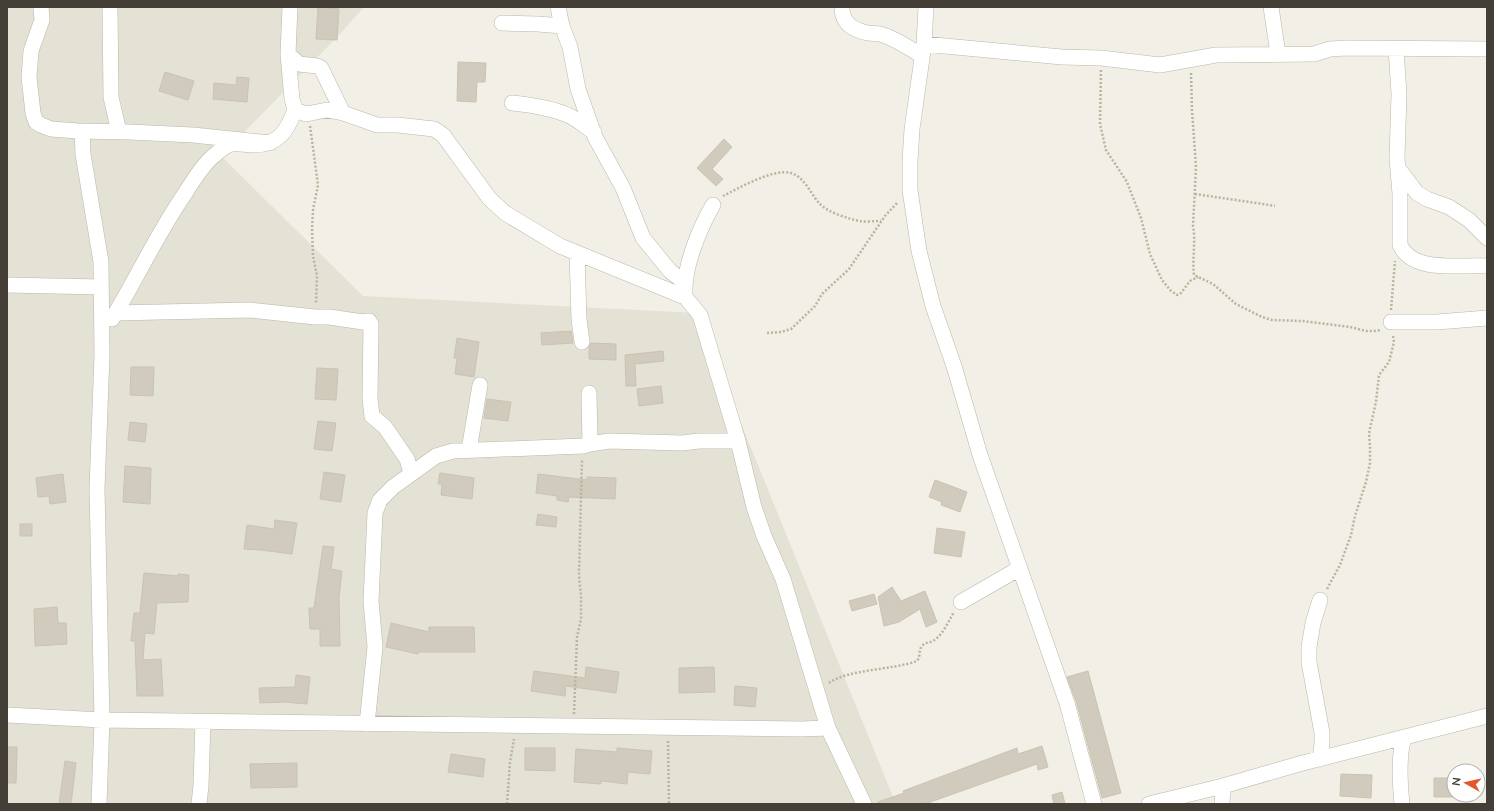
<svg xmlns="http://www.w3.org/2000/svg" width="1494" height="811" font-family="Mulish,sans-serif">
  <rect width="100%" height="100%" fill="#f1efe6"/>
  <path fill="#e4e1d5" d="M 7,7 L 364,7 L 338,36 L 221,156 L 363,296 L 696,313 L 896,804 L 7,804 Z"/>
  <path fill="#d1cbbd" stroke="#cbc3b1" d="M 318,7 L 339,9 L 337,40 L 316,39 Z
    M 458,62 L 486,63 L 485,82 L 477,82 L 476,102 L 457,101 Z
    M 165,72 L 194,81 L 188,100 L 159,91 Z
    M 237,77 L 249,78 L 247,102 L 213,99 L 214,83 L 236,85 Z
    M 724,139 L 732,147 L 712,169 L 723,179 L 716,186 L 697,168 Z
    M 571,331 L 573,343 L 542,345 L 541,333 Z
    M 457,338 L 479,342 L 474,377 L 455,374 L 457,358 L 454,358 Z
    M 591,343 L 616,344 L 616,360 L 589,359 L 589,347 Z
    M 663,351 L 664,361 L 635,364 L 636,386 L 626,386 L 625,355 Z
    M 131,367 L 154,367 L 153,396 L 130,395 Z
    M 317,368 L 338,369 L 336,400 L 315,399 Z
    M 661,386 L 663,403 L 639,406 L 637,389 Z
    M 487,399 L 511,402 L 508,421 L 484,418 Z
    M 318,421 L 336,423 L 332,451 L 314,449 Z
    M 130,422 L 147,424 L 145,442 L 128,440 Z
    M 125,466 L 151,468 L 150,504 L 123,502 Z
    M 324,472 L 345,475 L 341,502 L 320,499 Z
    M 440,473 L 474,478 L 472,499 L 441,495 L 442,484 L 438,484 Z
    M 63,474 L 66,502 L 50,504 L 49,496 L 38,497 L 36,478 Z
    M 538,474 L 587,480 L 587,477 L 616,478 L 615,499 L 569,497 L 568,502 L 557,500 L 557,496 L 536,493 Z
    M 935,480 L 967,492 L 960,512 L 941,505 L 942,502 L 929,497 Z
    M 538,514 L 557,517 L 556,527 L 536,525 Z
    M 275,520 L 297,523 L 292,554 L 261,550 L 244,549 L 247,525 L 274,529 Z
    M 20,524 L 32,524 L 32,536 L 20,536 Z
    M 937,528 L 965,532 L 961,557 L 934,553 Z
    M 323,546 L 334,547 L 331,569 L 342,571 L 339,597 L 340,646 L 320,646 L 320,629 L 310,629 L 309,608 L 314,608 Z
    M 144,573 L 178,576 L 178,574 L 189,575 L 188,602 L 157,603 L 154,634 L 145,633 L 143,660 L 161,659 L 163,696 L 137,696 L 135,641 L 131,641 L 134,613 L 140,613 Z
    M 892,587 L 901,601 L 925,591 L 937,622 L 926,627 L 920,609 L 899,622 L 884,626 L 878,597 Z
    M 874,594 L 877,604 L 852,611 L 849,601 Z
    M 57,607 L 58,623 L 66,623 L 67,644 L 35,646 L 34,609 Z
    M 391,623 L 429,632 L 429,627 L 474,627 L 475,652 L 418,652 L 418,654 L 386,647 Z
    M 586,667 L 619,672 L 616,693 L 566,686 L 565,696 L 531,691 L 534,671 L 585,678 Z
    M 714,667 L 715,692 L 679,693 L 679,668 Z
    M 1088,671 L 1121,793 L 1102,798 L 1076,701 L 1067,677 Z
    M 296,675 L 310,677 L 307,704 L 284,702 L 260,703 L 259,688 L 295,687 Z
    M 735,686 L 757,688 L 755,707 L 734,705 Z
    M 1042,746 L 1048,767 L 1038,770 L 1037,764 L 925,804 L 878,804 L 878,802 L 904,793 L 903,791 L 1017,748 L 1018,754 Z
    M 7,747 L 17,747 L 16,783 L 7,783 Z
    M 525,748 L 555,748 L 555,771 L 525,770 Z
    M 617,748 L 652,751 L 650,774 L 628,772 L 627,784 L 601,781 L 601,784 L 574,782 L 576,749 L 617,752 Z
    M 451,754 L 485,759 L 483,777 L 448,772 Z
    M 65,761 L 76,763 L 71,804 L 59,804 Z
    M 297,763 L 297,787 L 251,788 L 250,764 Z
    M 1341,774 L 1372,775 L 1371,798 L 1340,796 Z
    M 1434,778 L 1454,778 L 1454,797 L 1434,797 Z
    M 1062,792 L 1065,804 L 1054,804 L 1052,795 Z"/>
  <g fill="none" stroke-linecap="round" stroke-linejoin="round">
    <g stroke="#bbb7aa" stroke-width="16">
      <path id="minor" d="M 41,7 L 42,20 L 31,51 L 29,77 L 33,113 L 36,122 L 41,125 L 51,129 L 78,131 L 129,132 L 193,135 L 270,143
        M 110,7 L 111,97 L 119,132
        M 290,7 L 288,54 L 292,99 L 295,110 L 306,114 L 327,110 L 343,113 L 377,125 L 397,125 L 434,129 L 443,135 L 489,198 L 505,213 L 560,246 L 685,297 L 700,315 L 738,441 L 754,507 L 764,536 L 783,579 L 828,728 L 864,804
        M 558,7 L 562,26 L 570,47 L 578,89 L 595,137 L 623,188 L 643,238 L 670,271 L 685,283
        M 842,7 C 842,23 852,30 868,33 C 872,34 876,33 880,34 C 895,38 909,48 922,56
        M 926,7 L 924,44 L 912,129 L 910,161 L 910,190 L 919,251 L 933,306 L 954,366 L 980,455 L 1067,703 L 1094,804
        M 1271,7 L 1278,54
        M 502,23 L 538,24 L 562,26
        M 924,44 L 1062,57 L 1101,58 L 1160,65 L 1216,55 L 1314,54 L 1330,49 L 1346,48 L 1487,49
        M 1396,49 L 1399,94 L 1397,158 L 1400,194 L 1400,245 C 1413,274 1462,264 1487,266
        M 288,54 L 299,64 L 317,66 L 321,68 L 343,113
        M 512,103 C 532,105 552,108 570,116 C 578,120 586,127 594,132
        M 82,131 L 83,154 L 101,262 L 102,355 L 97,489 L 102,720 L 99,804
        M 1398,168 L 1417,193 L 1427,199 L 1449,207 L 1469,220 L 1487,238
        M 577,253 L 579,319 L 582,342
        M 7,285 L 101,287
        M 685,292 C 684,266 700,227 713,205
        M 116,313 L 249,310 L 315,317 L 329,317 L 363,322 L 369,321 L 371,324 L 370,399 L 372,416 L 385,427 L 407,459 L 411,473
        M 112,319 C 137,278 157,234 184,195 C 192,182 200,169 211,158 C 216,154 222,148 228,145 C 237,142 244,145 253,145 C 279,145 287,131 295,110
        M 1391,322 L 1437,322 L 1487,318
        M 589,393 L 590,444
        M 469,450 L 480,385
        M 961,602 L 1020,568
        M 7,715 L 102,720 L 801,729 L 828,728
        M 367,724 L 375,647 L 371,601 L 375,513 L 380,500 L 393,487 L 436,456 L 453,451 L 583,446 L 590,444 L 609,441 L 682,443 L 699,441 L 738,441
        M 1320,759 L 1322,744 L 1322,733 L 1309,662 L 1309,647 L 1313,623 L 1320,600
        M 199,804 L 201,785 L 203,722
        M 1149,804 L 1223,786 L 1299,764 L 1487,716
        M 1222,804 L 1223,786
        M 1402,804 C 1400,784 1398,756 1404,738"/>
    </g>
    <path stroke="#bbb39c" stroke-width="2.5" stroke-dasharray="2 2" stroke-linecap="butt" d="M 1101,70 L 1100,124 L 1106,150 L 1127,182 L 1141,218 L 1150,254 L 1162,280 L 1170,290 L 1177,295 L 1181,293 L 1190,281 L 1198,277
      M 1191,73 L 1192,110 L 1196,167 L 1193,226 C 1196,241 1192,258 1194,275 L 1213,284 L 1236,304 L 1262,317 L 1272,320 L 1302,321 L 1350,327 L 1366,331 L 1373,331 L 1381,330
      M 310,126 L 318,185 L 313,210 L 312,230 L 313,256 L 317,276 L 316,303
      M 1195,194 L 1263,204 L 1275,206
      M 723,196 C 739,188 774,168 791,173 C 805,177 811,195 820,204 C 827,212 849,219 860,221 C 866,222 874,221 881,221
      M 1391,310 L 1395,261
      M 767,333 L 781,332 L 791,329 L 815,306 L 822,294 L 849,269 L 885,216 L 898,202
      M 1327,589 L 1340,565 L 1351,535 L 1355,516 L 1366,482 L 1370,463 L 1370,447 L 1369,433 L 1376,402 L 1379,375 L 1389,362 L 1394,342 L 1393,336
      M 829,683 C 848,669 893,670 917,661 C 921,656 918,651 922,646 C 925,642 929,643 933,641 C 943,635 948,622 954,612
      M 574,714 L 577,637 L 581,619 L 581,596 L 579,575 L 582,459
      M 668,741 L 669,804
      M 507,804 L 510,762 L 514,739"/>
    <use href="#minor" stroke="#fff" stroke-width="15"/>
  </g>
  <rect width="1494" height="811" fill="none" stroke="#433f36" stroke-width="16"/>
  <g transform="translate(1466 783) rotate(278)"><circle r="19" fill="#ffffff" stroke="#b4b2af"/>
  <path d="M0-3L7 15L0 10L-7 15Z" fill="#e2582c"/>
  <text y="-6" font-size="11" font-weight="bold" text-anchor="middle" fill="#433f36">N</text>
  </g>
</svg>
